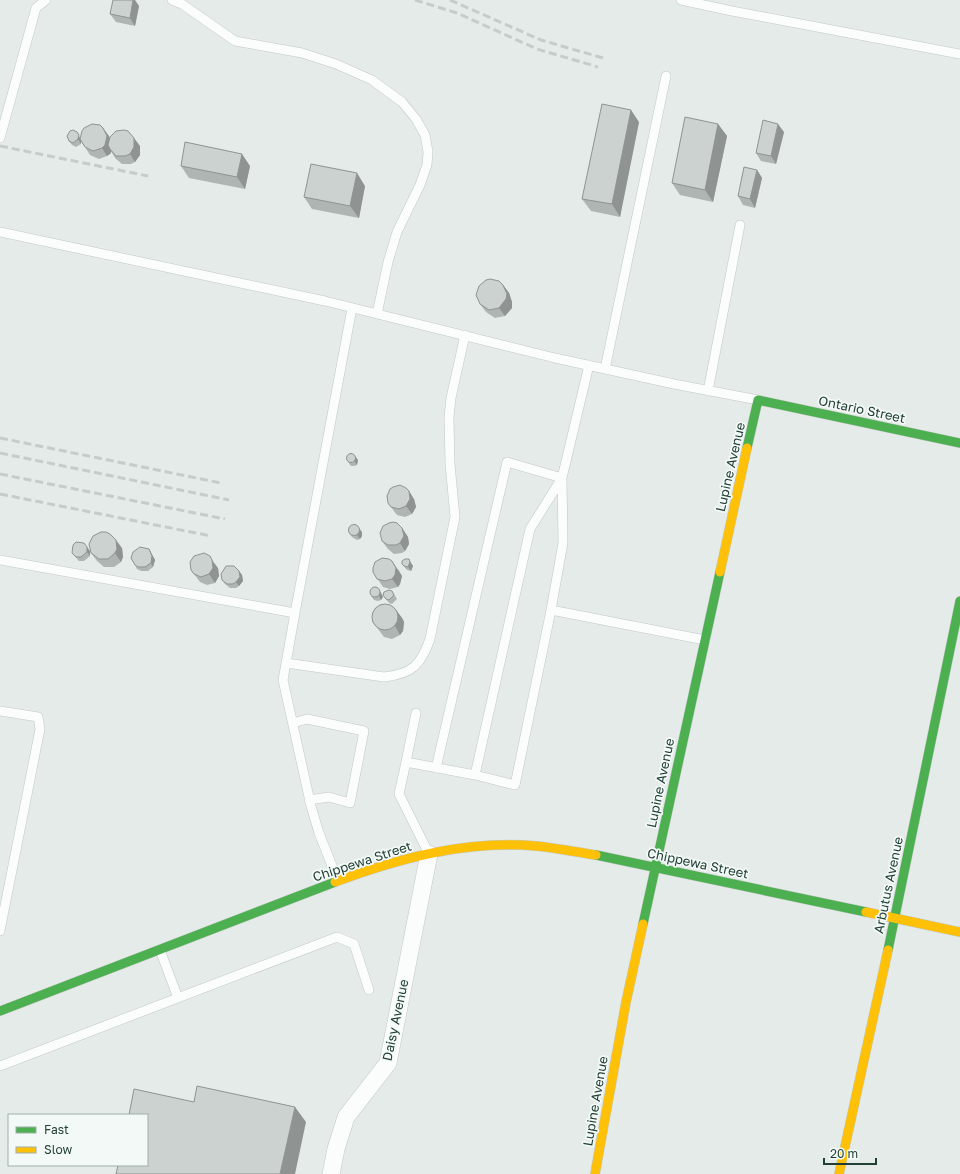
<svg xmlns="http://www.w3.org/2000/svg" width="960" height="1174" font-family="'Golos Text',sans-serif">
  <rect width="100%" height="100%" fill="#e5ebe8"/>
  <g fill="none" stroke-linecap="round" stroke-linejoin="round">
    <g stroke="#c2c8c5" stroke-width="10">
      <path id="lane" d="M 172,0 L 182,4 L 235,41 L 302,53 L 336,64 L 372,80 L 402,102 L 416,119 L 425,135 L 428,152 L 427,165 L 420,185 L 397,232 L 388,262 L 377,314
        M 681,0 L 732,11 L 960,54
        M 0,138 L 36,8 L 46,0
        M 0,232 L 325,301 L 555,358 L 674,384 L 758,400
        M 605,369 L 666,76
        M 708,391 L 740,225
        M 562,478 L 530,529 L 475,775 L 515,785 L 551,610 L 563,543 L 562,478 L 589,365
        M 0,560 L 295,613 L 352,308
        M 551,610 L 705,640
        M 295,613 L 283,680 L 311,806 L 319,833 L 338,881
        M 286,663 L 384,677 C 412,674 421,665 430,639 L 455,517 L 450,464 L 449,417 L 451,398 L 465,335
        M 0,711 L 38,717 L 40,729 L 0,931
        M 416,713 L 406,762 L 475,775
        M 293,723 L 307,719 L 364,731 L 350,803 L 329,797 L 309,800
        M 406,762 L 399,794 L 429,854
        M 436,768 L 507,462 L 562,478
        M 160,950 L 178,998
        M 0,1066 L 337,937 L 354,944 L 369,990"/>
    </g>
    <g stroke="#c2c8c5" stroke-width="18">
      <path id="street" d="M 331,1174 L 336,1149 L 346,1117 L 388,1063 L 429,854"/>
    </g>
    <g stroke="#c1c8c5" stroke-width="10">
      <path id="fast" d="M 747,448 L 758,400 L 960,443
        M 596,855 L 866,912
        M 643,924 L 720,572
        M 888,950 L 960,601
        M 0,1011 L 335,882"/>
    </g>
    <g stroke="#c1c8c5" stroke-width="10">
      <path id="slow" d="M 720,572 L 747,448
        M 335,882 C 399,858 467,840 536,846 C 556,848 576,852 596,855
        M 866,912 L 960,932
        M 595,1174 L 626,1002 L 643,924
        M 839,1174 L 888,950"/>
    </g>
    <use href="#lane" stroke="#fbfcfc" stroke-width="9"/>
    <use href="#street" stroke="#fbfcfc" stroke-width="17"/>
    <use href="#fast" stroke="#4caf50" stroke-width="9"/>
    <use href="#slow" stroke="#ffc107" stroke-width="9"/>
    <path stroke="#c7ccca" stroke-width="3" stroke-dasharray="8 4" stroke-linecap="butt" d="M 415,0 L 457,13 L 537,49 L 598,67
      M 450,0 L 541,40 L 603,58
      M 0,146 L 148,176
      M 0,438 L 221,483
      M 0,453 L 229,500
      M 0,474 L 225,519
      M 0,494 L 211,536"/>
  </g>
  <path fill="#afb5b2" d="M 139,6 L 135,26 L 116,22 L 110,14 Z
    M 639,122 L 620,217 L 591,211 L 582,199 Z
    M 718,124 L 727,136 L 713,202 L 680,195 L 672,183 Z
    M 784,132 L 776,164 L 761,161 L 756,153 Z
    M 110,137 L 140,146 L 140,155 L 135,162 L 131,164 L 122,164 L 115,158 L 111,151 L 111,153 L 107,156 L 99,159 L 90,155 L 85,147 L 81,141 L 81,144 L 76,147 L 72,145 L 69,141 L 81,138 Z
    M 181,166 L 250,166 L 245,189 L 189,178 Z
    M 757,170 L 762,178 L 755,208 L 743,205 L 738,196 Z
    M 365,186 L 359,218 L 312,209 L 304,197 Z
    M 503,285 L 509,293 L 512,302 L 512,308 L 505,316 L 495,318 L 486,312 L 480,304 Z
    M 353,454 L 358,460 L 357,465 L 354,466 L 351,466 L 346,459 Z
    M 414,499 L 416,507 L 412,514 L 405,517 L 397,515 L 388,503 Z
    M 402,528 L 408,537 L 409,544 L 405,551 L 402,553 L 394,554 L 388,549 L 382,541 Z
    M 362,532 L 362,536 L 360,539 L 357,540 L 352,537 L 349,533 Z
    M 122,548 L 123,557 L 121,562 L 114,567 L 104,567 L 97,561 L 91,553 Z
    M 149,549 L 155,560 L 153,567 L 148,571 L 141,571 L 137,569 L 135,565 Z
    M 90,551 L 90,556 L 84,561 L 79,561 L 72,553 Z
    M 409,559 L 413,566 L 411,571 L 407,570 L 402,564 Z
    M 218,568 L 219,576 L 215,583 L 207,585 L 200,582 L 191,570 Z
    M 398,569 L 402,576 L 400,584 L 398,587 L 390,589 L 383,587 L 373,572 Z
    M 239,571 L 242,575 L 243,581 L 239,586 L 236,588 L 230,588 L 225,584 L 222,580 Z
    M 392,591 L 397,599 L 392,604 L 389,603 L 383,595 Z
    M 381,592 L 383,597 L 381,600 L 378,601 L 374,600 L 371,596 Z
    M 396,610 L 402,618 L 404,622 L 403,631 L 400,635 L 392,639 L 384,637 L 372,621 Z"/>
  <path fill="#8f9391" d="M 133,0 L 135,0 L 139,6 L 135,26 L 130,18 Z
    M 631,110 L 639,122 L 620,217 L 612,204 Z
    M 718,124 L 727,136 L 713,202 L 705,190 Z
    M 778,124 L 784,132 L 776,164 L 771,156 Z
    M 103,128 L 109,136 L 113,144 L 110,149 L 111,151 L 111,153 L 107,156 L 102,148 Z
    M 77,132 L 81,140 L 81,144 L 78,139 Z
    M 134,138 L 140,146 L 140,155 L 135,162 L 130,154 Z
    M 242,154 L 250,166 L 245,189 L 237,177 Z
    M 757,170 L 762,178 L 755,208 L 750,199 Z
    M 357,173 L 365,186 L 359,218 L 350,206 Z
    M 503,285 L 509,293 L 512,302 L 512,308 L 505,316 L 499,308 Z
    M 355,456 L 358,460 L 357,465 L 354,461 Z
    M 409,491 L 414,499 L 416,507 L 412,514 L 406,506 Z
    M 359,528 L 362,532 L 362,536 L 360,539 L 357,535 Z
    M 402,528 L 408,537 L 409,544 L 405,551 L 400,543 Z
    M 116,540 L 122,548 L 123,557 L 121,562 L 115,553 Z
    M 87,547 L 90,551 L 90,556 L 87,552 Z
    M 149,549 L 155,560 L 153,567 L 151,563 Z
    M 212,560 L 218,568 L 219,576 L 215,583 L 209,574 Z
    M 392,561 L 402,576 L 400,584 L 398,587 L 392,579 Z
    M 410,562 L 413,566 L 411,571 L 408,567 Z
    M 239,571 L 242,575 L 243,581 L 239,586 L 236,582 Z
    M 378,588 L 383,597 L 381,600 L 379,596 Z
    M 396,610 L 402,618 L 404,622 L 403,631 L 400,635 L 395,626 Z
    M 295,1107 L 306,1122 L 295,1174 L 280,1174 Z"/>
  <path fill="#ccd2cf" stroke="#8f9391" d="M 113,0 L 133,0 L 130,18 L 110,14 Z
    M 602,104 L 631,110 L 612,204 L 582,199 Z
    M 685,117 L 718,124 L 705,190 L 672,183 Z
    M 763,120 L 778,124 L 771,156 L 756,153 Z
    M 92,124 L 100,125 L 103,128 L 107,136 L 105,145 L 102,148 L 93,151 L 85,147 L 80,139 L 82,131 L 84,128 Z
    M 73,130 L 77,132 L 79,135 L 78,139 L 73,143 L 69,141 L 67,136 L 70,131 Z
    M 124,130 L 128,131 L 134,138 L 134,147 L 130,154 L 125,156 L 116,156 L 110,149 L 108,145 L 110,137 L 116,131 Z
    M 185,142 L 242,154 L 237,177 L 181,166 Z
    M 311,164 L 357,173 L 350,206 L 304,197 Z
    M 744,167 L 757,170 L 750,199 L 738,196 Z
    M 490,279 L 499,281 L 503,285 L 507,294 L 506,299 L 499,308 L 489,310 L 480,304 L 476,295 L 479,286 L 486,280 Z
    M346.5 458a4.5 4.5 0 1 1 9 0a4.5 4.5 0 1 1-9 0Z
    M 400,485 L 406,488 L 409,491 L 410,499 L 406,506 L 399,509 L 391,507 L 388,503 L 387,496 L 390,489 L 393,487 Z
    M 393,522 L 397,523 L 402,528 L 404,536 L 400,543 L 396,545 L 388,545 L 382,541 L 380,533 L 383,526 L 389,523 Z
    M348.5 530a5.5 5.5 0 1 1 11 0a5.5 5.5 0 1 1-11 0Z
    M 101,532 L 106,532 L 110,534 L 116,540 L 117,549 L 115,553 L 108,559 L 99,559 L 91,553 L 89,544 L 93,536 Z
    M 76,542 L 84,543 L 87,547 L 87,552 L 81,557 L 76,557 L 72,553 L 73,545 Z
    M 140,547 L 149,549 L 152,556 L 151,563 L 145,567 L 138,567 L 135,565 L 131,558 L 133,552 Z
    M 204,553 L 210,556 L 212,560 L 213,568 L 209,574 L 201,577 L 194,574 L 191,570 L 190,562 L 194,556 Z
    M 382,558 L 389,559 L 392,561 L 396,568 L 395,575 L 392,579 L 385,581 L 377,579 L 373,572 L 373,568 L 375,562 Z
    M 405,559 L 409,559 L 410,562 L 408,567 L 404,566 L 402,564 L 402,561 Z
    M 226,566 L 234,566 L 239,571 L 240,577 L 236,582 L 233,584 L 227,584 L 222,580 L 221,574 Z
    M370 592a5 5 0 1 1 10 0a5 5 0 1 1-10 0Z
    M 389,590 L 392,591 L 394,595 L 389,600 L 386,599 L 383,595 L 384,592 Z
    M372 617a13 13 0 1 1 26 0a13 13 0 1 1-26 0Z
    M 197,1086 L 295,1107 L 280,1174 L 116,1174 L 118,1165 L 147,1165 L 147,1115 L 129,1115 L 134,1089 L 194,1102 Z"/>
  <g text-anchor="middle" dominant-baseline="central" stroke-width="3.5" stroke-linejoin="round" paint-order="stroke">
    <g font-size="13" fill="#223f36" stroke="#f3f9f6">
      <text transform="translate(862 409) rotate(12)">Ontario Street</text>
      <text transform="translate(730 467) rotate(-77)">Lupine Avenue</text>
      <text transform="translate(660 783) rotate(-78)">Lupine Avenue</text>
      <text transform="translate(362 861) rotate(-18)">Chippewa Street</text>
      <text transform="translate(698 863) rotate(12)">Chippewa Street</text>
      <text transform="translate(888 885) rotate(-78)">Arbutus Avenue</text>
      <text transform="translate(395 1020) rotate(-78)">Daisy Avenue</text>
      <text transform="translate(595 1101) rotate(-80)">Lupine Avenue</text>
    </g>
  </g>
  <rect x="8" y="1114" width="140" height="52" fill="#f3f9f6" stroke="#9fafa9"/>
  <rect x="16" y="1127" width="20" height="6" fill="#4caf50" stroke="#9fafa9"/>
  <text x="44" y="1134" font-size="12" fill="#223f36">Fast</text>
  <rect x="16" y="1147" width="20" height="6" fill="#ffc107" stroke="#9fafa9"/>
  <text x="44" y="1154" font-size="12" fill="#223f36">Slow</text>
  <path d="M824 1158v6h52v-6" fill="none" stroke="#223f36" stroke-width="2"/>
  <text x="830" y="1158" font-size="12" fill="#223f36" stroke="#f3f9f6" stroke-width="3" paint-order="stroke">20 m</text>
</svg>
